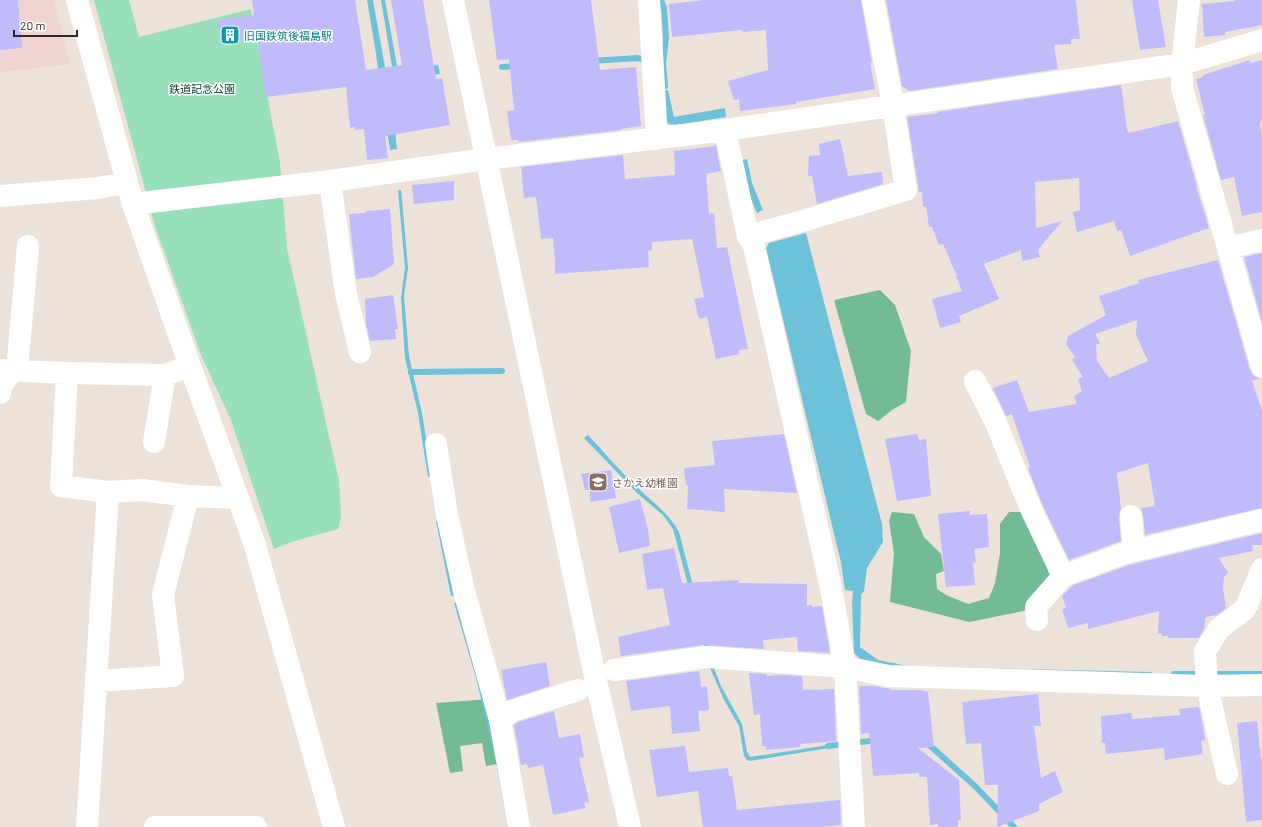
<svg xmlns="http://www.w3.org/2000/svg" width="1262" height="827" font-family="Barlow,'Noto Sans JP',sans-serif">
  <rect width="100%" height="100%" fill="#ece2da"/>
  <path fill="#eed3d1" d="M 0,0 L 54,0 L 70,64 L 0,72 Z"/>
  <path fill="#98dfbb" d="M 94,0 L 129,0 L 139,37 L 251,9 L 280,163 L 287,248 L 339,481 L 341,517 L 338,529 L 291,542 L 274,549 L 231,420 L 201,355 L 155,226 Z"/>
  <path fill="#73ba97" d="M 880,290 L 895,305 L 911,351 L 906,402 L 892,410 L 878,421 L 866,414 L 834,300 Z
    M 892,512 L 914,514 L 924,537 L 941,554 L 944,571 L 936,574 L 937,589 L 946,595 L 968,604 L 989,598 L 995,583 L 1000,553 L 1000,524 L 1009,512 L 1023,512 L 1046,565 L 1055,589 L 1044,606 L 1014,613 L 969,622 L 890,602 L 894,553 L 889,521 Z
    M 490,699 L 503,763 L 486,766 L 482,743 L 460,746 L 463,771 L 450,773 L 436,703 Z"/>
  <path fill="#6dc2d9" d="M 367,0 L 373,0 L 386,73 L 393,72 L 381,0 L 385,0 L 398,71 L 438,65 L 440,74 L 390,82 L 397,149 L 390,150 L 376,54 Z
    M 668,90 L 674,117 L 725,108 L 726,117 L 676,125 L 669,124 L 665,121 L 660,91 Z
    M 747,159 L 752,183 L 763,210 L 757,213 L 750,197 L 742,160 Z
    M 398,190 L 401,190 L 402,199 L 408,268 L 404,296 L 409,356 L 422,413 L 432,475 L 428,477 L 418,413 L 405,358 L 401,298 L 405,268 Z
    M 806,233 L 882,524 L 883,542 L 867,568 L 864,591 L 861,595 L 860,647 L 878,660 L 908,666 L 1152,672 L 1151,675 L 911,671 L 860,659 L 854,653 L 852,602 L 853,591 L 845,590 L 841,563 L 766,248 L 769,243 Z
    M 588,435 C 604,452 620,471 637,487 C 652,502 669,513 679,532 L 709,647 L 705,648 L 673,529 L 663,515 L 638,494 L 584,438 Z
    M 441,520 L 456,595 L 451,596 L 436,521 Z
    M 458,602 L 486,702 L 510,826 L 508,827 L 495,757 L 476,678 L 454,603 Z
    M 710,668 L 714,668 L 721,686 L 742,724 L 747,752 L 750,757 L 835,744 L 835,747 L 750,761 L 747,760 L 744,756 L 739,726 L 724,700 Z
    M 1216,671 L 1262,671 L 1262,676 L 1217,676 Z"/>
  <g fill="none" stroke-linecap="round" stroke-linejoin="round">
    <path stroke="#6dc2d9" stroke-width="6" d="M 661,0 L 664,8 L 666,38 L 663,64 L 665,86
      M 591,61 L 638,58 L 648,61
      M 502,67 L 516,66
      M 411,372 L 502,371
      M 1174,674 L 1202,674
      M 926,742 L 976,787 L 1014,827
      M 828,746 L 878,740"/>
  </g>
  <path fill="#c0bcfc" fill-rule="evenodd" d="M 0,0 L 18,0 L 22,48 L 0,50 Z
    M 252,0 L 355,0 L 366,70 L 402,65 L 391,0 L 423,0 L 436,79 L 442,78 L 450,125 L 385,136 L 388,158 L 367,160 L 364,129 L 355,130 L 354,127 L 350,128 L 346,87 L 266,97 L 257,38 L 221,44 L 218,20 L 254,15 Z
    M 489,0 L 591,0 L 600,70 L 636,67 L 641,126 L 621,129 L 621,130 L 519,142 L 518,140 L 511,140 L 507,111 L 514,110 L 509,59 L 497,60 Z
    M 704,0 L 861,0 L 872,64 L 870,62 L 875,89 L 796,102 L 796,104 L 740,111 L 739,99 L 734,100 L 728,81 L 768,70 L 766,30 L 743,32 L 742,30 L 672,37 L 669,4 Z
    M 886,0 L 1076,0 L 1080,39 L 1071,39 L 1071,44 L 1054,45 L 1058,69 L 909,91 L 902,86 Z
    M 1132,0 L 1158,0 L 1166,47 L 1140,50 Z
    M 1235,0 L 1262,0 L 1262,25 L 1225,32 L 1225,35 L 1204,37 L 1202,4 L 1235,1 Z
    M 1250,60 L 1250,63 L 1262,60 L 1262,121 L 1260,121 L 1262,136 L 1262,212 L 1242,216 L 1234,177 L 1221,180 L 1203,115 L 1205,115 L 1196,79 L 1201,78 L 1203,75 Z
    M 1121,85 L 1127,129 L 1129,133 L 1178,121 L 1197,186 L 1196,186 L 1209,228 L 1130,256 L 1121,230 L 1117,231 L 1114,221 L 1077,232 L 1073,212 L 1080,210 L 1079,178 L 1035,182 L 1036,228 L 1062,221 L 1038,250 L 1040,257 L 1022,261 L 1021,250 L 984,264 L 999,299 L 959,316 L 961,322 L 940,328 L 932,299 L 962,291 L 956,276 L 957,276 L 943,244 L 939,245 L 932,227 L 929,227 L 926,206 L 923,207 L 922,192 L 919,192 L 907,117 L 939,113 L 937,112 Z
    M 840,139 L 848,176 L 882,172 L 883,184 L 817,204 L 812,176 L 808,176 L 809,156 L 820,155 L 819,144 Z
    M 716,146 L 721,171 L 706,174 L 709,214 L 714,213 L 717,248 L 727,247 L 748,349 L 739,350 L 739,354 L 716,359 L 707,317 L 699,319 L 694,299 L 704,297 L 692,239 L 652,242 L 652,250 L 648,251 L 649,267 L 555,274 L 555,261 L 553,238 L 541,239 L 536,197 L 524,198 L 521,167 L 623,155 L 625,179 L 675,175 L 674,151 Z
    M 454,181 L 454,200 L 414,204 L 412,185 Z
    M 390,209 L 394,264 L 373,277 L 356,279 L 349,214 L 366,213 L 366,211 Z
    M 1262,253 L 1262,322 L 1244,257 Z
    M 1218,260 L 1250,370 L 1254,376 L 1260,379 L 1252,380 L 1262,411 L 1262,508 L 1145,535 L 1143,515 L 1141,508 L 1155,506 L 1148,463 L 1117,473 L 1121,509 L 1120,511 L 1119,517 L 1121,541 L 1069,560 L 1042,504 L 1028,468 L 1030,467 L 1012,414 L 1006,416 L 993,388 L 1017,380 L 1029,412 L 1077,404 L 1074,396 L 1082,391 L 1078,379 L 1083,377 L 1072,360 L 1075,357 L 1066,344 L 1068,336 L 1106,315 L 1099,296 L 1139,283 L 1138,280 ZM 1137,320 L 1136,335 L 1148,361 L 1109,378 L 1097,361 L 1096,345 L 1100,343 L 1095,334 Z
    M 393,295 L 398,329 L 395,329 L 396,339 L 370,341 L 366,324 L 365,299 Z
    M 784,434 L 797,493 L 724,489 L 725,512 L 687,509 L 688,485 L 686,485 L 684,468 L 715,465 L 712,441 Z
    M 917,434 L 919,440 L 926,439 L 931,496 L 897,501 L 885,439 Z
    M 611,470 L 616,498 L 590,502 L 590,490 L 585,490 L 581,474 Z
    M 640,499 L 648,529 L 650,546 L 619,553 L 609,507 Z
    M 970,511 L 970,515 L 987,514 L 989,547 L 974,549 L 976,562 L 973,563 L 975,585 L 946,587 L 938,514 Z
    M 1262,533 L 1262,545 L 1252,545 L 1253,551 L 1219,558 L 1228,573 L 1224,577 L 1223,587 L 1226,608 L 1217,615 L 1206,617 L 1204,629 L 1199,638 L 1168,638 L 1168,636 L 1162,636 L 1162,633 L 1158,634 L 1159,611 L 1088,629 L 1088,623 L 1068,628 L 1062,609 L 1066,608 L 1062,596 L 1070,588 L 1074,585 L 1129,565 Z
    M 674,548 L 682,583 L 739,580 L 739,583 L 807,584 L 807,606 L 812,605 L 812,607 L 822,606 L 830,653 L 798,651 L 797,637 L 763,640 L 764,649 L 704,645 L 621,656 L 618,637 L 670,625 L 663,588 L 647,590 L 642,554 Z
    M 546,662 L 550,686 L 507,700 L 501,670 Z
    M 699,671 L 701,687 L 707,686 L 709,710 L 698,711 L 700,731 L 672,734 L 670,706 L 631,711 L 626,681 Z
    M 749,673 L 767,674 L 767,676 L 780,675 L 802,676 L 803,690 L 834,689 L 836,741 L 800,744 L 800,747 L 766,750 L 766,746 L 762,746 L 760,714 L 754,715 Z
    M 859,686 L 873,686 L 891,689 L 891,690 L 921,690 L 928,692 L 934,747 L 918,748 L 959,780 L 961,820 L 958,820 L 958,827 L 938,827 L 938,824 L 930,825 L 927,777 L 919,777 L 919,773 L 873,776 L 869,733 L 861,734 Z
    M 1038,694 L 1041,726 L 1034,726 L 1041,778 L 1055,771 L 1063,792 L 1039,804 L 1039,811 L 997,827 L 998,785 L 985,785 L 981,743 L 966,744 L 962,702 Z
    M 1199,707 L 1203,726 L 1205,740 L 1201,741 L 1203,754 L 1165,760 L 1164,748 L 1106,754 L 1105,743 L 1102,743 L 1101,716 L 1131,713 L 1132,719 L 1180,715 L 1179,709 Z
    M 554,711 L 559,738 L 580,734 L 584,757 L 579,758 L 589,802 L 584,803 L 586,808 L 553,815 L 543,765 L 528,768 L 527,764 L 521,765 L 514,725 L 518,722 Z
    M 1257,721 L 1261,759 L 1262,759 L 1262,820 L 1246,822 L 1237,723 Z
    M 685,746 L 689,772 L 728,768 L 729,776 L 732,776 L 737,810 L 840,800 L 841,825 L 819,827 L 703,827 L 698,791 L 657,797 L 649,750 Z"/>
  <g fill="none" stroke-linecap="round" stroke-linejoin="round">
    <path stroke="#fff" stroke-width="22" d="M 77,0 L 133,204 L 190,366 L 254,542 L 334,827
      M 453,0 L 594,672 L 630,827
      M 649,0 L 657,139
      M 1189,0 L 1182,64 L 1182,88 L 1262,367
      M 725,130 L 748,236 L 754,246 L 831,588 L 845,667 L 854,827
      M 330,181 L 346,294 L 360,352
      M 0,196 L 98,188 L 126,183
      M 133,204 L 330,181 L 486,159 L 725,130 L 1182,64 L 1262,40
      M 748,236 L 806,220 L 906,190 L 893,105 L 873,0
      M 1228,248 L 1262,240
      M 0,370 L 67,373 L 165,375 L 190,366
      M 17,371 L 28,246
      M 67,373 L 61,486 L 108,492 L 87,827
      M 975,381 L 996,423 L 1031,509 L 1063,576
      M 0,393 L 1,387 L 12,370
      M 154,442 L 165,375
      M 436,444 L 447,515 L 464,591 L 500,720 L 519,827
      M 108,492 L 142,490 L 188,496
      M 1131,516 L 1134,551
      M 1037,620 L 1036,607 L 1063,576 L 1125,553 L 1262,520
      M 614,670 L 706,657 L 845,667 L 889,676 L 1207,686 L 1262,685
      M 96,681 L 173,676 L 163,595 L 188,496 L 238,498
      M 500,720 L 512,711 L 578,690
      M 1227,774 L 1207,686 L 1205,651 L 1219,629 L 1245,609 L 1262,569
      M 155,827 L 256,827"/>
  </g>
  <defs>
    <g id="building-square" transform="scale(1)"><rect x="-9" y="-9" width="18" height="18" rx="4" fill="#0f9aa8" stroke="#fff"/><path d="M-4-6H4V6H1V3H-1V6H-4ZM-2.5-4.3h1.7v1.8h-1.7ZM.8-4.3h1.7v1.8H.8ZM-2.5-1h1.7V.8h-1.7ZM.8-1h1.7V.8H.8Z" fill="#fff"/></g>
    <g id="school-square" transform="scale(1)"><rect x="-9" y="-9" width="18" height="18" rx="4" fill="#8d6e63" stroke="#fff"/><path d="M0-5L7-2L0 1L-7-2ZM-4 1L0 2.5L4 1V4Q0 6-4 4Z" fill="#fff"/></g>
  </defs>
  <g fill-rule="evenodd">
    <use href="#building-square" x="230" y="35"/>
    <use href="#school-square" x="598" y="482"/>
  </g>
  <g text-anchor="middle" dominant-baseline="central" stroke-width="3" stroke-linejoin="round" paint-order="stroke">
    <g font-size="11" fill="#0d838f" stroke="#fff" text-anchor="start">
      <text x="244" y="35">旧国鉄筑後福島駅</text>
    </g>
    <g font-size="11" fill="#0b462f" stroke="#fff">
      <text x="202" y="88">鉄道記念公園</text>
    </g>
    <g font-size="11" fill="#785e54" stroke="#fff" text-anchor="start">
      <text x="612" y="482">さかえ幼稚園</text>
    </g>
  </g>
  <path d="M14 30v6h63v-6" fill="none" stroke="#2d2926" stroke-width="2"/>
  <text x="20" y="30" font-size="12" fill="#2d2926" stroke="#ffffff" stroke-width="3" paint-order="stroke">20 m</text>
</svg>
